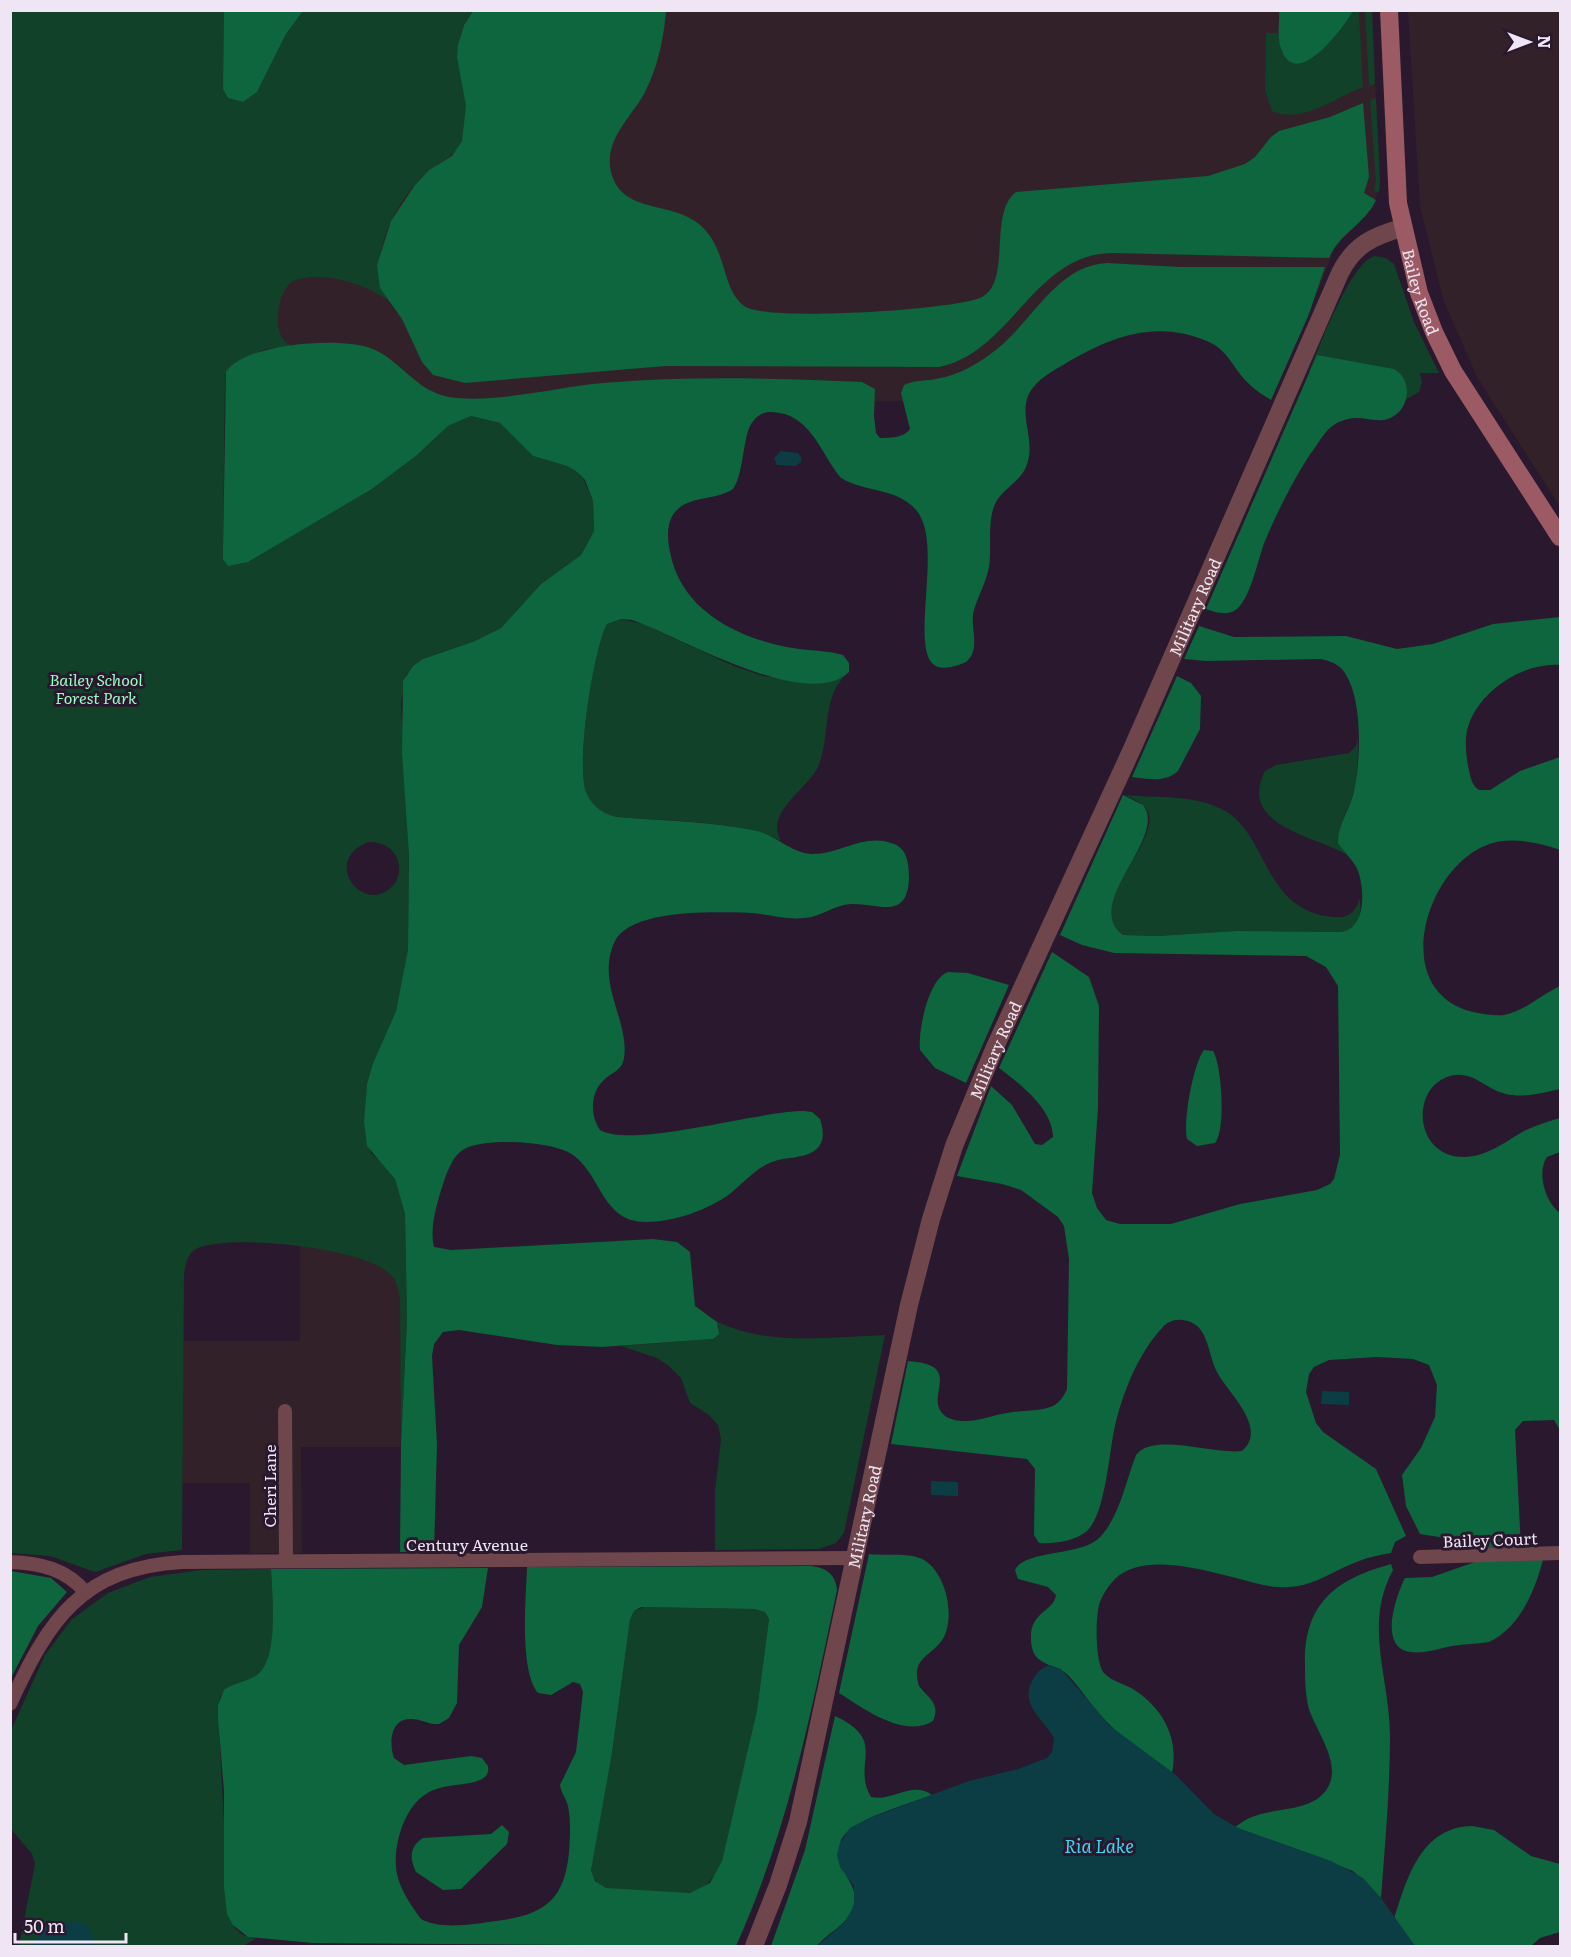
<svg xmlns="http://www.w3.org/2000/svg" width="1571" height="1957" font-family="Literata,serif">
  <rect width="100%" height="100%" fill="#29182e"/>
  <path fill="#322129" d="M 178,11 L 1372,11 L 1380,188 L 1366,216 L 1336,244 L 1318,291 L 1118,316 L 955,401 L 181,404 Z
    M 1408,11 L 1560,11 L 1560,507 L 1477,377 L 1443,299 L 1420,206 Z
    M 300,1218 L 403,1218 L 404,1447 L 301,1447 L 302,1553 L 250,1553 L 250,1483 L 182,1483 L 181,1341 L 300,1341 Z"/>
  <path fill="#114128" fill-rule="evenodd" d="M 463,10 L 473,11 C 438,51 482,100 460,144 C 453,158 441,161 430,170 C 397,196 363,262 388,300 C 363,283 319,269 291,282 C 276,295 270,340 293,346 L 265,349 L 226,372 L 225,379 L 223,550 L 248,562 L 372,489 L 416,456 L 448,426 L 471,416 L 500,423 L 533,456 L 567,466 L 577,472 L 584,480 L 593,501 L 594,531 L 581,555 L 541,584 L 501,628 L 475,641 L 423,659 L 406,675 L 401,703 L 409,855 L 408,949 L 396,1011 L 373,1063 L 367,1085 L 364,1121 L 371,1153 L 389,1168 L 395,1179 L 405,1214 L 407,1320 L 401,1444 L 400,1301 C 399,1292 398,1282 391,1275 C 365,1247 233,1234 198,1248 C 187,1252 185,1266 184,1276 L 182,1550 L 146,1554 L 95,1572 L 50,1556 L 11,1553 L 10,11 L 224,11 L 223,89 L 228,98 L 243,102 L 257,92 L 286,34 L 303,11 ZM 368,842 C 391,841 406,860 396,882 C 366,921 319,861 368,842 Z
    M 1353,11 L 1359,11 L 1363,87 C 1337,97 1300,125 1272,111 L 1265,90 L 1266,33 L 1278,33 L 1282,52 L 1314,58 Z
    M 1365,11 L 1372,11 L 1375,84 L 1369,86 Z
    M 1376,98 L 1380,179 L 1379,192 L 1374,191 L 1376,182 L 1370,100 Z
    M 1375,256 L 1386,258 L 1394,264 L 1414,322 L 1439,373 L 1420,373 L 1422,383 L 1419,392 L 1405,400 L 1407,395 L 1309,372 C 1319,348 1351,261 1375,256 Z
    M 621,619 L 643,624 L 734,666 L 763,676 L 823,683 L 845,676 C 821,699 831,737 818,767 C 808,789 764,812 781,841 C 738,820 666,821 617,817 C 603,814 592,806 586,792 C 576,764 593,651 607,624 Z
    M 1358,738 C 1358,757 1358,776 1353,794 C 1348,814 1329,835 1347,855 C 1316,836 1237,826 1265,771 L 1276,765 L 1349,753 L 1356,746 Z
    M 1123,795 C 1157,798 1198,794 1227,812 C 1269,839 1264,911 1334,917 C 1349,919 1355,912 1360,898 C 1361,915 1360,930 1340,932 L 1236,931 L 1158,936 L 1123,935 C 1082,905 1164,840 1147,810 C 1142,802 1132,798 1123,795 Z
    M 714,1320 C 766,1347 829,1337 885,1335 L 844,1533 L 836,1543 L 819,1549 L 715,1550 L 715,1491 L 721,1439 L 718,1425 L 709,1415 L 690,1403 L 681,1378 L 669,1366 L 657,1358 L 621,1346 L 713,1339 L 719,1327 Z
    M 271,1569 C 272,1594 279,1654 260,1672 C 250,1682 233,1689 220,1697 L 218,1710 L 224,1823 L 235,1928 L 243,1935 L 256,1939 L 243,1946 L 19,1946 L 35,1864 L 32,1854 L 11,1829 L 11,1730 L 45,1655 L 71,1620 L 108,1593 L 150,1577 L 201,1570 Z
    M 645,1607 L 754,1609 L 765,1612 L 769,1619 L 757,1710 L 722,1861 C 706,1899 684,1895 648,1892 C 634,1891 620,1890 606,1888 C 594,1883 590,1873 591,1861 L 612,1753 L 630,1620 L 634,1611 Z"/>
  <path fill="#0d663d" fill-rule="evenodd" d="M 224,11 L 303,11 L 286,34 L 257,92 L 243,102 L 228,98 L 223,89 Z
    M 473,11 L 666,11 C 664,37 658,66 646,90 C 634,115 607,135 610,166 C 616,213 665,201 695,221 C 729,245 719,286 744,306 C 765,322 957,310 982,297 C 1012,281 988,213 1016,192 L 1208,176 L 1245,164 L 1255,157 L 1271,137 L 1279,131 L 1330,117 L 1363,103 L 1369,177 L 1364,193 L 1376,200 C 1365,224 1340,233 1329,258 L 1113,253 C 1034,253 1012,352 939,367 L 665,366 L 465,383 L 433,375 L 422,362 L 402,319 L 380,288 L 377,265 L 391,221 L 415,185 L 429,170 L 452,156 L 462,141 L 466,106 L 457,57 L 458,45 L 464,25 Z
    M 1279,11 L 1279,10 L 1353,11 C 1345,25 1298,91 1282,51 C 1276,37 1280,25 1279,11 Z
    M 1107,263 L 1180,267 L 1325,267 L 1309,314 L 1271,400 C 1263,395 1255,390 1249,384 C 1234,370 1228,350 1209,342 C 1155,318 1108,338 1063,365 C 1049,373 1032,383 1027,399 C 1021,421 1036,444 1026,467 C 1019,483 1002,489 995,504 C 987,522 992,548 989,567 C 986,583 978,596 974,610 C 969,627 982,649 966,662 C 957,666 940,672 932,663 C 912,641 941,548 919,514 C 901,487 865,493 841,478 C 820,453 811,413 771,412 C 759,412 752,420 748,431 C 743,447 742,477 733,489 C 717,500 692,496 678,509 C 666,519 667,538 670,552 C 681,611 739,639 793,648 C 809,651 827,650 843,655 L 849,663 L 849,672 C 807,713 677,635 632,620 L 621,619 L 607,624 C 593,651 576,764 586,792 C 592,806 603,814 617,817 C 663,821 712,821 757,831 C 776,836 792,853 811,854 C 840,855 864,832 894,844 C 908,849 909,866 909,879 C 907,921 878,903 851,904 C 834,905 821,917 804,918 C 785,920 768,914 750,913 C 717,912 629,908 614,943 C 596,984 630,1022 624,1058 C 622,1071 612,1072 604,1080 C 590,1092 590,1116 600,1130 C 632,1149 757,1111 804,1111 L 812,1112 L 820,1119 C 831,1152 808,1156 783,1159 C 761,1162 747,1180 731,1193 C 708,1210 674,1222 646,1222 C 602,1222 602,1176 573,1155 C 554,1141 482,1137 463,1150 C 453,1156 448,1170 444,1181 C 438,1200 429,1227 434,1247 L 451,1250 L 653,1239 L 677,1242 L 690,1252 L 695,1306 L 717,1322 L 719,1334 L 713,1339 L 602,1347 L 557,1345 L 459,1330 L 443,1332 L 434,1344 L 432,1356 L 437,1444 L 434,1552 L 400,1552 L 401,1444 L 407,1320 L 405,1214 L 395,1179 L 367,1146 L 364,1121 L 367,1084 L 373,1063 L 396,1011 L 408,949 L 409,855 L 402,753 L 403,681 L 413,666 L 423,659 L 475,641 L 501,628 L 541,584 L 581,555 L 594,531 L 593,501 L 585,480 L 577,472 L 567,466 L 533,456 L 500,423 L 471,416 L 448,426 L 416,456 L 372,489 L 248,562 L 228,566 L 223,559 L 223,550 L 226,372 C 244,343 343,336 373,349 C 401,361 416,391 449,397 C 493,404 557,387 603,383 C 688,376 777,378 862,382 L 875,389 L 874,416 L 876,433 L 880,438 C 889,438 904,438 910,429 L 901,393 L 904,385 C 914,380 925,381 936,379 C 959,375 978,364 997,349 C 1032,322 1057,265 1107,263 Z
    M 1317,355 L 1394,369 C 1414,380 1410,412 1388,419 C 1373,424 1359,412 1339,422 C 1325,428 1318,445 1309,456 C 1292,482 1277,513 1265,541 C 1258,559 1251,597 1237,609 C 1228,616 1216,613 1206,609 Z
    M 1560,617 L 1560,665 C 1524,662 1481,690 1469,724 C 1464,737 1466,753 1468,766 C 1470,775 1471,785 1479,790 L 1490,790 L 1520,771 L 1560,757 L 1560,850 C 1541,843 1513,837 1493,843 C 1427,861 1386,991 1473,1012 C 1483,1014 1494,1016 1504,1015 C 1525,1011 1542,994 1560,986 L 1560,1089 C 1543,1093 1524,1098 1506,1094 C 1484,1089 1472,1068 1447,1077 C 1410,1091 1415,1157 1464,1157 C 1487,1157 1506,1141 1526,1130 C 1537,1125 1549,1121 1560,1118 L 1560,1152 L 1547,1157 C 1536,1173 1546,1203 1560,1213 L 1560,1430 L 1554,1420 L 1523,1421 L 1515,1430 L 1521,1548 L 1470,1549 L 1439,1537 L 1420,1534 L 1406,1506 L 1402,1475 L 1421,1448 L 1435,1417 L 1437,1385 L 1429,1365 L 1413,1359 L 1377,1357 L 1329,1360 L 1314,1367 L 1309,1374 L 1306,1392 L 1316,1423 L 1323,1432 L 1376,1469 L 1406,1536 L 1395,1542 L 1391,1553 C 1380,1555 1369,1557 1359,1561 C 1325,1574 1309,1592 1269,1586 C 1229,1579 1149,1546 1115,1579 C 1109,1585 1103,1594 1100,1602 C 1095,1615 1095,1663 1104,1673 C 1112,1682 1126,1684 1136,1691 C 1164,1710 1179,1739 1172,1773 C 1152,1756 1127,1744 1110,1725 C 1094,1710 1083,1691 1068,1675 C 1053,1661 1030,1668 1031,1636 C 1031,1612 1054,1611 1056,1595 L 1048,1587 L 1018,1579 L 1015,1570 C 1024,1550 1079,1556 1098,1539 C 1119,1520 1126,1480 1136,1455 C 1154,1432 1214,1455 1242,1451 C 1269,1428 1227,1392 1217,1372 C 1207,1353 1209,1322 1182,1320 C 1174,1319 1167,1322 1162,1328 C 1138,1354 1123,1392 1115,1426 C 1109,1451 1106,1513 1087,1531 C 1076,1541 1053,1544 1039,1543 L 1034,1535 L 1035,1469 L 1027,1459 L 891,1444 L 908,1361 C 966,1365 923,1396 944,1415 C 949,1420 959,1421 966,1421 C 980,1421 993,1415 1007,1413 C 1021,1410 1039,1412 1053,1406 C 1060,1402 1064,1396 1067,1389 L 1069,1259 L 1064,1226 L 1058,1217 L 1021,1190 L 1002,1184 L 957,1176 L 991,1086 L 1012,1105 L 1035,1144 L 1042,1145 L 1053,1137 C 1053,1109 1019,1083 999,1068 L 1052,952 L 1089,977 L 1099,1006 L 1098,1108 L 1092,1193 L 1097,1208 L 1106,1220 L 1120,1224 L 1171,1224 L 1240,1204 L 1317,1190 L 1330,1184 L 1334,1179 L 1340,1155 L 1338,986 L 1326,967 L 1306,956 L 1114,953 L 1082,945 L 1060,935 L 1123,795 L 1143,805 C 1169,837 1081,904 1123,935 L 1158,936 L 1236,931 L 1340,932 C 1366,930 1365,890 1358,871 C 1354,860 1344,853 1338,843 C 1338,824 1348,813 1353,795 C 1361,764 1364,695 1342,669 C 1336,663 1329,661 1321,659 L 1206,661 L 1184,659 L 1199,626 L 1234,637 L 1346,636 L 1397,649 L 1433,644 L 1493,624 Z
    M 1177,676 L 1191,683 L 1201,696 L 1200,729 L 1178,771 C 1165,783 1148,779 1132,777 Z
    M 948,972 L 968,973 L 1009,985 L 966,1083 L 935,1068 L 920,1050 C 918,1031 928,979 948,972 Z
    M 1204,1050 L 1213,1051 C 1222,1065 1226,1130 1215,1143 L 1197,1146 L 1187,1139 C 1183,1122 1193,1064 1204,1050 Z
    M 869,1554 C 885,1556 911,1552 924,1560 C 946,1573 955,1615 944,1637 C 933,1657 910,1656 919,1686 C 928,1698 941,1703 933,1721 C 904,1739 863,1708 839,1693 Z
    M 1543,1560 C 1535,1590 1520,1628 1489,1642 C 1477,1644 1464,1644 1452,1646 C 1437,1649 1424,1654 1410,1652 C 1378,1647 1396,1596 1405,1578 L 1432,1577 L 1475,1562 Z
    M 1391,1564 L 1393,1570 C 1363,1626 1390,1677 1390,1737 C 1390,1790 1385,1845 1381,1898 L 1353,1871 L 1235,1827 C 1241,1823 1247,1818 1255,1816 C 1275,1808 1307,1811 1323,1794 C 1347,1769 1316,1732 1309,1709 C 1305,1694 1305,1679 1305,1664 C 1304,1603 1336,1579 1391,1564 Z
    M 810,1566 C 825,1567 836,1574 837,1590 C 811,1713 788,1831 736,1946 L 313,1943 L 248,1937 L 233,1925 L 227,1914 L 224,1887 L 224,1791 L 218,1719 L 218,1705 L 224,1690 C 235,1682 248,1682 258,1674 C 279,1657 272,1594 271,1569 L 488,1568 L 482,1607 L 459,1645 L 457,1703 L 449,1718 L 439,1724 C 429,1725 420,1718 410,1719 C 390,1719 389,1744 394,1758 L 404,1765 L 471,1756 L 482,1758 L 488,1766 C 489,1773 487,1777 480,1780 C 462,1787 443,1783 426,1794 C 403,1808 392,1849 397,1874 C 400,1889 412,1907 421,1919 C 439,1929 469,1925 489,1922 C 540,1916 564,1905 569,1852 C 570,1838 571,1820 568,1806 C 566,1798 561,1793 560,1785 L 576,1752 L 583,1692 L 580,1684 L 573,1682 L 551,1695 L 538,1693 C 519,1670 526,1597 527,1567 ZM 641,1607 L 754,1609 L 765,1612 L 769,1619 L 757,1710 L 722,1861 L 710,1883 L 690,1893 L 606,1888 L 595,1881 L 591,1870 L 612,1753 L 630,1620 L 634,1611 Z
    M 11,1571 L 51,1578 L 67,1592 L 38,1626 L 11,1678 Z
    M 835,1716 C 889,1741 851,1763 871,1797 C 892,1802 913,1780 932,1795 C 910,1804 852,1818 841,1840 C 839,1845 841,1852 841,1858 C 842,1862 842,1868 844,1871 C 851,1885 859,1893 852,1910 C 846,1926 827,1933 817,1946 L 771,1946 L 805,1850 Z
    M 502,1825 L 509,1832 L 507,1844 L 461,1889 L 443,1890 L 416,1872 C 409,1858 410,1846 423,1838 L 491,1834 Z
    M 1472,1826 L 1494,1830 L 1531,1856 L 1560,1864 L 1560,1932 L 1540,1938 L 1531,1946 L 1415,1946 L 1394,1919 C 1407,1878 1421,1827 1472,1826 Z"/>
  <path fill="#0c3d45" d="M 781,451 L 798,453 L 801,457 L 801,462 L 796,466 L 777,465 L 774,458 Z
    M 1322,1391 L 1349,1392 L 1349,1405 L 1321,1404 Z
    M 931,1481 L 958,1482 L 958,1496 L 931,1495 Z
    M 1049,1665 L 1061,1669 L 1110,1726 L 1176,1775 L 1214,1814 L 1238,1828 L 1331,1861 L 1363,1878 L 1381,1898 L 1415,1946 L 817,1946 L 844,1923 L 854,1906 L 854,1886 L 840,1867 L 837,1855 L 840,1843 L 850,1828 L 872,1817 L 969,1781 L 1018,1769 L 1047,1758 L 1052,1752 L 1054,1738 C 1043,1718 1020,1706 1032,1681 C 1036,1673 1041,1668 1049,1665 Z
    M 57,1921 C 82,1921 90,1920 95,1946 L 31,1946 L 42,1928 Z"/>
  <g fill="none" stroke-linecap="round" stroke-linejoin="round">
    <path stroke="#6f464c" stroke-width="14" d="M 285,1411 L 286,1561
      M 1420,1557 L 1560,1553
      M 10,1562 C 40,1563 67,1569 86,1593
      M 10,1704 C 49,1619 82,1568 182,1562 L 855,1558"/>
    <path stroke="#6f464c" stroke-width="18" id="s1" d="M 754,1946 L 778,1885 L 798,1822 L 909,1305 L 931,1219 L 954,1146 L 995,1047 L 1132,749 L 1340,273 C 1354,245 1373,236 1402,228"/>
    <path stroke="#9c5a64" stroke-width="18" id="s2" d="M 1389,10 L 1398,203 L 1419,293 L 1434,332 L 1453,371 L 1560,537"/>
  </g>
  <g text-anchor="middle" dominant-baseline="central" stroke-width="6" stroke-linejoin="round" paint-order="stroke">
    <g font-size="16" fill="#f0e5f4" stroke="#29182e">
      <text stroke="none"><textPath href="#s2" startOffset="285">Bailey Road</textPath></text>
      <text stroke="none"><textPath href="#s1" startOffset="1416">Military Road</textPath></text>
      <text stroke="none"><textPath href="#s1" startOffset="930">Military Road</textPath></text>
      <text transform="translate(269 1486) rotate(-90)">Cheri Lane</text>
      <text stroke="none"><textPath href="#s1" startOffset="444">Military Road</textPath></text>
      <text transform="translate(1490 1539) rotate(-2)">Bailey Court</text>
      <text x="467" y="1544">Century Avenue</text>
    </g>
    <g font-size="16" font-style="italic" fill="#98fdc1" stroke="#29182e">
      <text x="96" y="679">Bailey School<tspan x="96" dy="18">Forest Park</tspan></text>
    </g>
    <g font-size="18" font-style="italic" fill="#3dd6ef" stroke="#29182e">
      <text x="1099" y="1845">Ria Lake</text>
    </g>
  </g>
  <rect width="1571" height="1957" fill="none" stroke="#f0e5f4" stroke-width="24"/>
  <g transform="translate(1529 42) rotate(90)" stroke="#29182e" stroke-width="4.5" paint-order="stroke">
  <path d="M0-4.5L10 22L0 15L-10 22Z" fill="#f0e5f4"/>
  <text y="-9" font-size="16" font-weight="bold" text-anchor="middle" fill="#f0e5f4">N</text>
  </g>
  <path d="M15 1933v9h111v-9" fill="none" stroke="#f0e5f4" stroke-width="3"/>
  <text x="24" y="1933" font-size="18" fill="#f0e5f4" stroke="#29182e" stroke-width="4.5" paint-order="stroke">50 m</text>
</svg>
